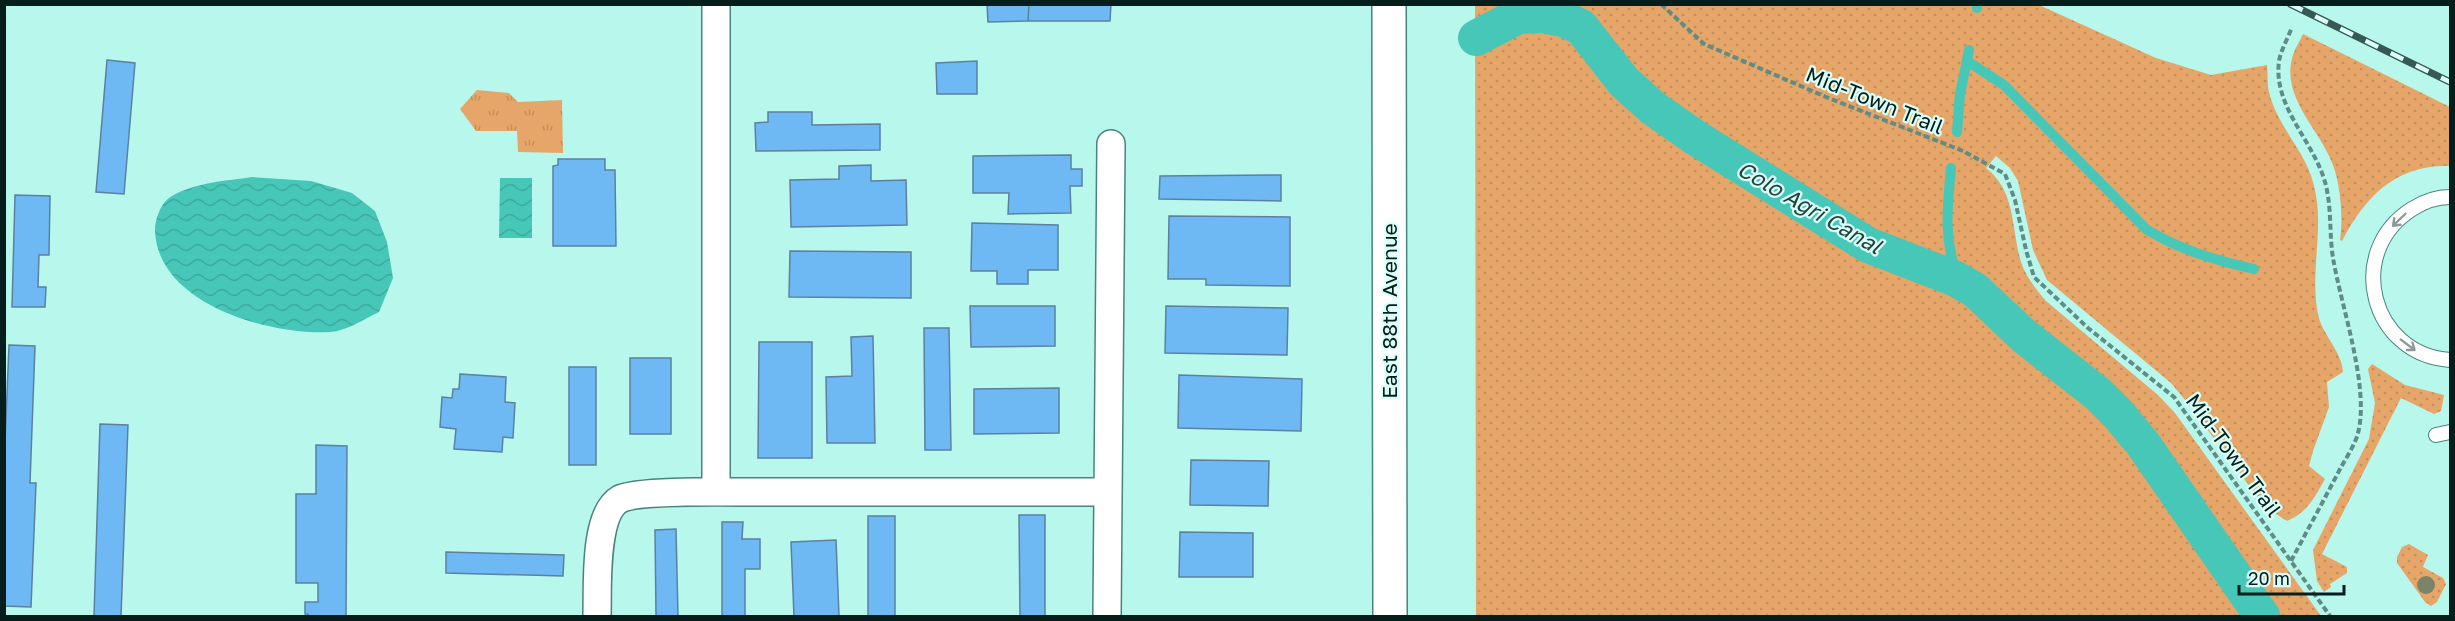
<svg xmlns="http://www.w3.org/2000/svg" width="2455" height="621" font-family="'Golos Text',sans-serif">
  <defs>
    <pattern id="grass-dots" width="8" height="8" patternUnits="userSpaceOnUse" patternTransform="scale(1.5)"><rect width="8" height="8" fill="#e6a669"/><path d="M2 2h.1M6 6h.1" fill="none" stroke="#c48e5a" stroke-width="1.8" stroke-linecap="round"/></pattern>
    <pattern id="park-tufts" width="24" height="20" patternUnits="userSpaceOnUse" patternTransform="scale(1.5)"><rect width="24" height="20" fill="#e6a669"/><path d="M3 7l-1-3M5 7V3M7 7l1-3M15 17l-1-3M17 17v-4M19 17l1-3" fill="none" stroke="#c48e5a"/></pattern>
    <pattern id="water-waves" width="16" height="10" patternUnits="userSpaceOnUse" patternTransform="scale(1.5)"><rect width="16" height="10" fill="#47c7b7"/><path d="M0 5q4-4 8 0t8 0" fill="none" stroke="#3daa9d"/></pattern>
  </defs>
  <rect width="100%" height="100%" fill="#b8f7ec"/>
  <path fill="url(#grass-dots)" d="M 1475,5 L 2039,5 L 2156,58 L 2211,75 L 2267,65 C 2268,74 2267,84 2269,92 C 2277,126 2304,149 2313,182 C 2326,226 2309,270 2318,314 C 2322,335 2342,351 2343,372 L 2327,382 L 2329,407 L 2313,451 L 2309,466 L 2325,479 C 2315,497 2307,513 2287,521 L 2273,512 L 2259,499 L 2190,406 L 2171,383 L 2047,280 L 2033,250 L 2018,181 L 2010,168 L 1996,156 L 1986,168 C 2016,191 2011,228 2021,262 C 2026,277 2036,289 2046,301 L 2158,395 L 2175,413 L 2321,616 L 1476,616 Z
    M 2303,34 L 2450,107 L 2450,166 C 2396,164 2365,197 2342,241 L 2340,240 C 2343,219 2341,192 2335,171 C 2324,132 2279,99 2293,55 C 2295,48 2300,41 2303,34 Z
    M 2372,364 L 2405,385 L 2444,395 L 2441,411 L 2434,414 L 2401,398 L 2322,554 L 2347,567 L 2347,573 L 2330,584 L 2331,587 L 2324,592 L 2317,581 L 2313,550 L 2369,439 L 2375,403 L 2368,369 Z
    M 2409,544 L 2428,555 L 2423,567 L 2443,578 L 2446,584 L 2437,602 L 2431,606 L 2425,602 L 2397,563 L 2397,557 L 2402,547 Z"/>
  <path fill="url(#park-tufts)" d="M 477,90 L 509,93 L 518,102 L 562,100 L 563,153 L 518,152 L 517,131 L 476,131 L 460,109 Z"/>
  <path fill="url(#water-waves)" d="M 252,177 L 311,181 L 352,193 L 375,211 L 387,242 L 393,278 L 379,312 C 364,319 345,332 329,332 C 268,335 158,304 155,231 C 155,219 161,202 172,196 C 196,182 227,181 252,177 Z
    M 500,178 L 532,178 L 532,238 L 499,238 Z"/>
  <g fill="none" stroke-linecap="round" stroke-linejoin="round">
    <path stroke="#47c7b7" stroke-width="10" d="M 1977,8 L 1977,4
      M 1967,61 L 2004,85 L 2146,229 C 2180,250 2215,260 2254,269
      M 1957,132 L 1960,94 L 1969,50
      M 1951,168 C 1947,208 1943,244 1960,282"/>
    <path stroke="#47c7b7" stroke-width="36" d="M 1476,38 L 1518,16 L 1543,15 L 1563,19 L 1581,27 L 1624,82 L 1653,108 L 1696,138 L 1868,245 L 1956,279 L 1975,290 L 2024,336 L 2098,394 L 2118,414 L 2143,444 L 2262,616"/>
  </g>
  <path fill="#6eb9f4" stroke="#5b81a0" stroke-width="1.5" d="M 987,4 L 1029,4 L 1028,21 L 988,22 Z
    M 1029,4 L 1111,4 L 1110,21 L 1028,21 Z
    M 107,60 L 135,63 L 124,194 L 96,192 Z
    M 977,61 L 977,94 L 937,94 L 936,63 Z
    M 768,112 L 812,112 L 812,125 L 880,124 L 880,150 L 756,151 L 755,123 L 768,122 Z
    M 1071,155 L 1071,169 L 1082,169 L 1082,186 L 1070,186 L 1071,213 L 1008,214 L 1009,193 L 973,193 L 973,156 Z
    M 558,159 L 605,159 L 605,170 L 615,170 L 616,246 L 553,246 L 553,166 L 558,165 Z
    M 871,165 L 871,181 L 906,180 L 907,225 L 791,227 L 790,180 L 839,179 L 839,166 Z
    M 1281,175 L 1281,201 L 1159,199 L 1160,176 Z
    M 15,195 L 50,196 L 49,255 L 39,255 L 38,287 L 46,287 L 45,307 L 12,307 Z
    M 1169,216 L 1290,217 L 1290,286 L 1206,285 L 1206,279 L 1168,279 Z
    M 972,223 L 1058,225 L 1058,270 L 1028,270 L 1028,284 L 997,284 L 997,271 L 971,271 Z
    M 790,251 L 911,252 L 911,298 L 789,297 Z
    M 970,306 L 1055,306 L 1055,346 L 971,347 Z
    M 1166,306 L 1288,308 L 1287,355 L 1165,353 Z
    M 924,328 L 949,328 L 951,450 L 925,450 Z
    M 873,336 L 875,443 L 827,443 L 826,377 L 852,376 L 851,337 Z
    M 759,342 L 812,342 L 812,458 L 758,458 Z
    M 9,345 L 35,346 L 30,483 L 36,483 L 31,607 L 4,606 L 4,467 Z
    M 630,358 L 671,358 L 671,434 L 630,434 Z
    M 569,367 L 596,367 L 596,465 L 569,465 Z
    M 460,374 L 506,377 L 505,402 L 515,403 L 513,438 L 503,437 L 502,452 L 454,449 L 456,429 L 440,427 L 442,397 L 452,398 L 453,389 L 459,389 Z
    M 1179,375 L 1302,379 L 1301,431 L 1178,428 Z
    M 1059,388 L 1059,433 L 974,434 L 974,389 Z
    M 100,424 L 128,425 L 121,616 L 94,616 Z
    M 316,445 L 347,446 L 346,616 L 308,616 L 308,614 L 305,614 L 305,602 L 318,602 L 318,583 L 296,583 L 296,494 L 316,494 Z
    M 1191,460 L 1269,461 L 1268,506 L 1190,505 Z
    M 1019,515 L 1045,515 L 1045,616 L 1020,616 Z
    M 868,516 L 895,516 L 895,616 L 868,616 Z
    M 722,522 L 743,522 L 742,539 L 760,539 L 760,569 L 745,569 L 745,616 L 722,616 Z
    M 676,529 L 678,616 L 656,616 L 655,530 Z
    M 1180,532 L 1253,533 L 1253,577 L 1179,577 Z
    M 836,540 L 839,616 L 794,616 L 791,542 Z
    M 446,552 L 564,555 L 563,576 L 446,573 Z"/>
  <g fill="none" stroke-linecap="round" stroke-linejoin="round">
    <g stroke="#49847c" stroke-width="16">
      <path id="service" d="M 2450,197 C 2437,197 2423,202 2412,209 C 2344,252 2371,355 2450,360
        M 2436,435 L 2450,432"/>
    </g>
    <g stroke="#49847c" stroke-width="30">
      <path id="minor" d="M 716,4 L 716,492
        M 597,616 C 598,590 593,514 620,499 C 638,490 727,492 751,492 C 870,492 988,492 1107,492
        M 1107,616 L 1111,144"/>
    </g>
    <g stroke="#49847c" stroke-width="36">
      <path id="secondary" d="M 1389,4 L 1390,616"/>
    </g>
    <path stroke="#5f8c85" stroke-width="4" stroke-dasharray="6 3" stroke-linecap="butt" d="M 1661,4 L 1704,44 L 1826,97 L 1963,151 L 2005,174 L 2015,200 L 2026,250 L 2034,277 L 2088,328 L 2174,397 L 2330,616
      M 2291,561 C 2307,531 2324,500 2340,469 C 2346,458 2355,445 2358,433 C 2370,387 2341,306 2333,258 C 2329,233 2332,207 2325,182 C 2313,140 2273,107 2279,61 C 2281,50 2288,38 2292,27"/>
    <use href="#service" stroke="#fff" stroke-width="14"/>
    <use href="#minor" stroke="#fff" stroke-width="27"/>
    <use href="#secondary" stroke="#fff" stroke-width="33"/>
    <g stroke="#365954" stroke-width="7">
      <path id="rail" d="M 2290,4 L 2450,82"/>
    </g>
    <use href="#rail" stroke="#dafef8" stroke-width="4.5" stroke-dasharray="14" stroke-linecap="butt"/>
  </g>
  <circle fill="#79846a" cx="2426" cy="585" r="9"/>
  <defs><path id="oneway-shaft" d="M-6 0H5M1.5-3L5.5 0L1.5 3" fill="none" stroke-width="1.6" stroke-linecap="round" stroke-linejoin="round" transform="scale(1.5)"/></defs>
  <g stroke="#8e9a98">
    <use href="#oneway-shaft" transform="translate(2399 220) rotate(136)"/>
    <use href="#oneway-shaft" transform="translate(2408 345) rotate(37)"/>
  </g>
  <g text-anchor="middle" dominant-baseline="central" stroke-width="4.5" stroke-linejoin="round" paint-order="stroke">
    <g font-size="21" fill="#051e1b" stroke="#dafef8">
      <text transform="translate(1875 100) rotate(22)">Mid-Town Trail</text>
      <text transform="translate(1389 311) rotate(-90)">East 88th Avenue</text>
      <text transform="translate(2234 455) rotate(54)">Mid-Town Trail</text>
    </g>
    <g font-size="22" font-style="italic" fill="#25413d" stroke="#dafef8">
      <text transform="translate(1810 207) rotate(30)">Colo Agri Canal</text>
    </g>
  </g>
  <rect width="2455" height="621" fill="none" stroke="#051e1b" stroke-width="12"/>
  <path d="M2239 585v9h105v-9" fill="none" stroke="#051e1b" stroke-width="3"/>
  <text x="2248" y="585" font-size="18" fill="#051e1b" stroke="#dafef8" stroke-width="4.5" paint-order="stroke">20 m</text>
</svg>
